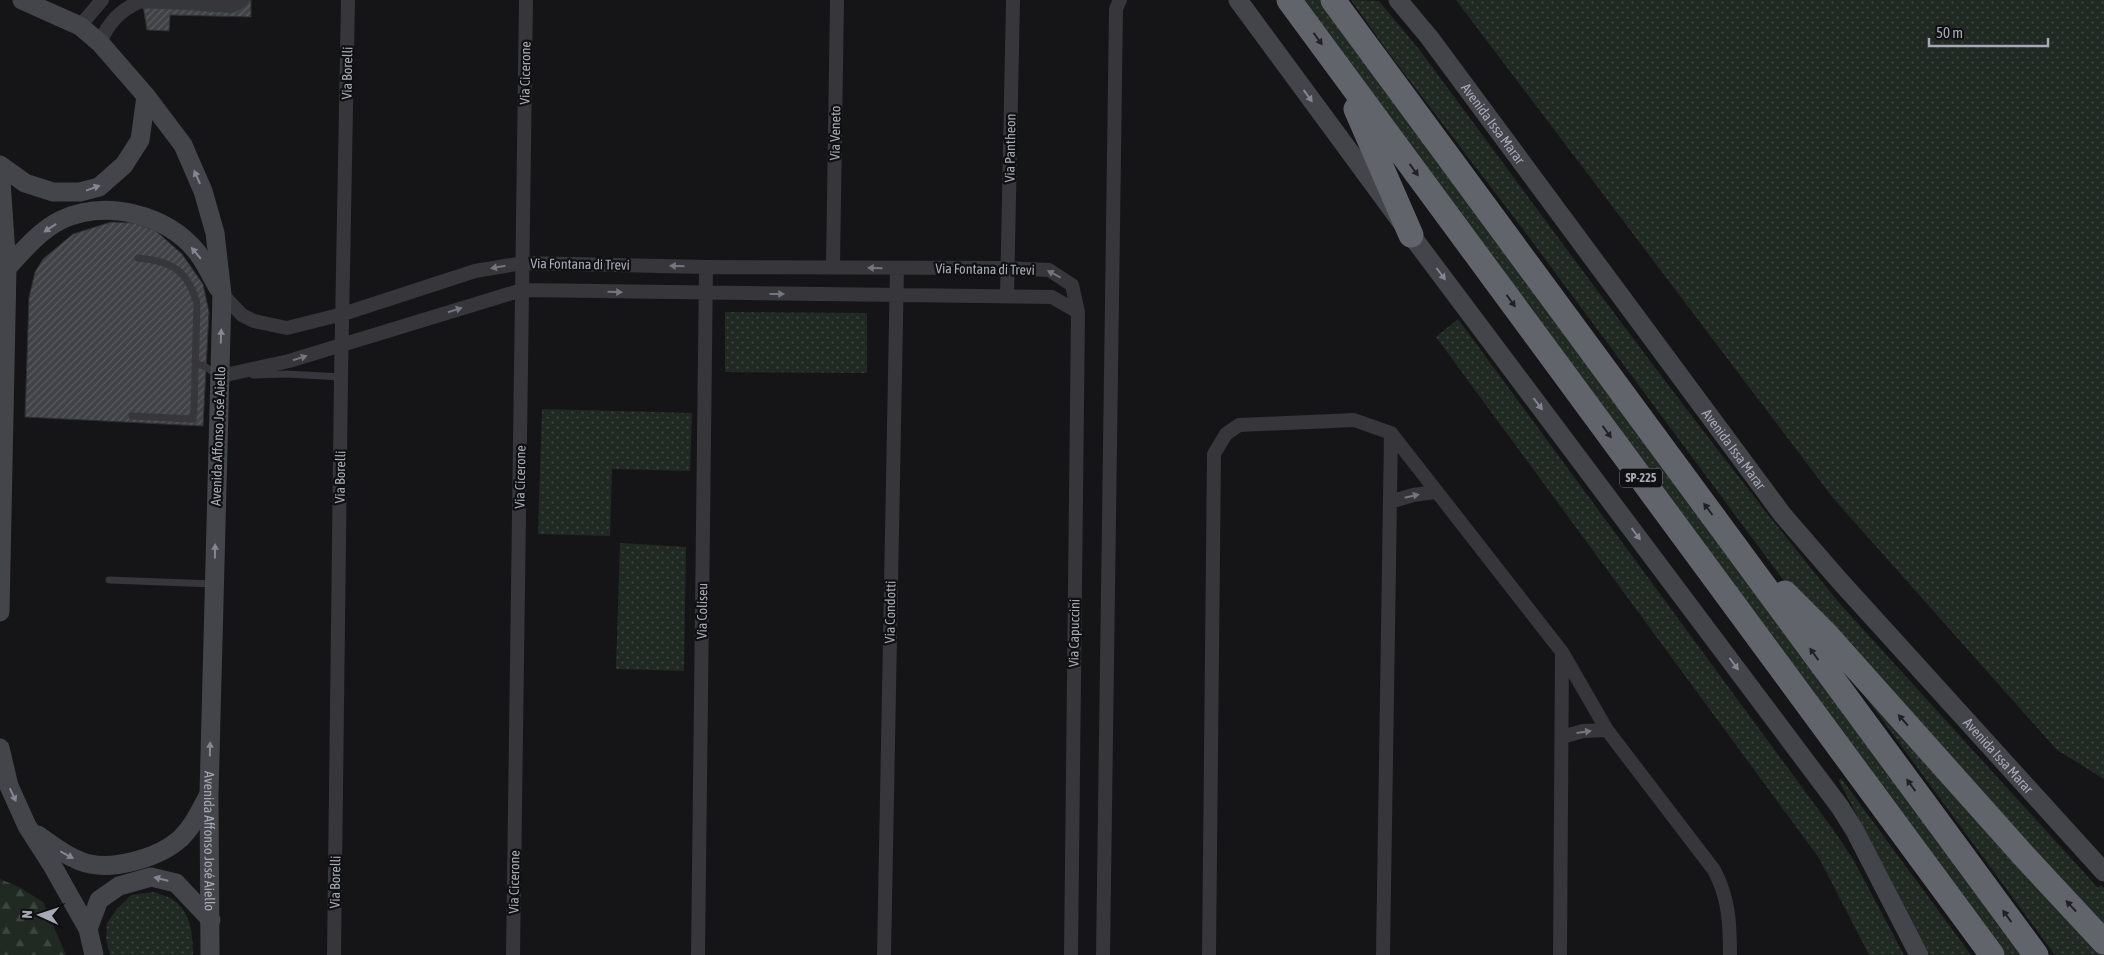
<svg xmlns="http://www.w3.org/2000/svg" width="2104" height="955" font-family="'Asap Condensed',sans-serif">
  <defs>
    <pattern id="grass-dots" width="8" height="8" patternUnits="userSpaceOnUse" patternTransform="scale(1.25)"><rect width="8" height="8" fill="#212923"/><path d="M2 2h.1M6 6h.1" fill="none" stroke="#3e4541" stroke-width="1.8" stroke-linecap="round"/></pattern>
    <pattern id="forest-firs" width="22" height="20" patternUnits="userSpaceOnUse" patternTransform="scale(1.25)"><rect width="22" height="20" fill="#212923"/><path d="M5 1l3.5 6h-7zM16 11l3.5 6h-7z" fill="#3e4541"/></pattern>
    <pattern id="building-hatch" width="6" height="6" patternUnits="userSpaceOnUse" patternTransform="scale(1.25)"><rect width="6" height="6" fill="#414247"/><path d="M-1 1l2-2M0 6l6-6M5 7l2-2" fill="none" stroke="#5a5b5f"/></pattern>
  </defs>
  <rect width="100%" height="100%" fill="#151517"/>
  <path fill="url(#grass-dots)" d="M 1301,0 L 1322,0 L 2022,955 L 2003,955 Z
    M 1351,0 L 1379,1 L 1418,48 C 1557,235 1693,425 1841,605 L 2098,888 L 2101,885 L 2104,888 L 2104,924 L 1790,589 L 1528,236 L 1391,56 Z
    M 1456,0 L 2104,0 L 2104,779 L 2057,750 L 1833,498 Z
    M 725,312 L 867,313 L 867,373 L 725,372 Z
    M 1458,319 L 1832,828 L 1853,859 L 1904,955 L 1869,955 L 1819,858 L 1436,337 Z
    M 542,409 L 692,413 L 690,471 L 612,469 L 610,536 L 538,534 Z
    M 620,543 L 686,547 L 684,671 L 616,669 Z
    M 1864,695 L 2104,954 L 2104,955 L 2055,955 Z
    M 1841,778 L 1971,955 L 1930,955 L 1839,781 Z
    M 154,892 C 159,894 167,896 172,899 C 191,911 193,935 193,955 L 110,955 L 106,938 L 107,923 L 116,910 L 131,895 Z"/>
  <path fill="url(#forest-firs)" d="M 0,879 L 19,887 L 43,902 L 66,955 L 0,955 Z"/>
  <path fill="url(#building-hatch)" stroke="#2f2f33" d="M 142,0 L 251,0 L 251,17 L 170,15 L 169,31 L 147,30 Z
    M 111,222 L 134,223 L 156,231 L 182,254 L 203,284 L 209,312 L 203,426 L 25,417 L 29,297 L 35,272 L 43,259 L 73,234 Z"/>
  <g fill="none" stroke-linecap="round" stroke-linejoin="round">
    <path stroke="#36363b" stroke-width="7" d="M 195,363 L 206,367 L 217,375
      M 253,375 L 286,374 L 341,377
      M 132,416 L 193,419 L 194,408 L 197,304 C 188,270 171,261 138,258
      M 109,580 L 214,584"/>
    <path stroke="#36363b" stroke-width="14" d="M 80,26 L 102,0
      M 100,43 C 107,25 120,10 139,2 C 148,0 217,5 232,6 L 242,0
      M 833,266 L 837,0
      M 222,294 L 242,315 L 254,321 L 287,328 L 343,314 L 475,271 L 523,263 L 706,267 L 1008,268 L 1049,270 L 1072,285 L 1078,312 L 1071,955
      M 1007,296 L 1013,0
      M 219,379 L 230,374 L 289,361 L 522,290 L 1052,297 L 1078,312
      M 1390,502 L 1413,495 L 1435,492
      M 1562,737 L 1583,731 L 1607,730
      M 334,955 L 341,377 L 348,0
      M 513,955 L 526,0
      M 698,955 L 706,267
      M 884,955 L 897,268
      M 1103,955 L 1116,9 L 1120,0
      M 1209,955 L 1214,454 L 1226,434 L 1239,425 L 1354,420 L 1391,433 L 1562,652 L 1607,730 L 1714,870 C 1729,898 1730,924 1730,955
      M 1383,955 L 1391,433
      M 1560,955 L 1562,653"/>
    <g stroke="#44454b" stroke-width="19">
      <path id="s1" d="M 22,0 L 80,26 L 100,43 L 146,96 L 183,145 L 203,191 L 215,233 L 222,294 L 209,794 L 210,955"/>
      <path d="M 1238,0 L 1411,235 L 1840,807 L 1855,831 L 1919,955"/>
      <path id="s2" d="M 1398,0 L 1429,37 L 1782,514 L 1839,580 L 2104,872"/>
      <path d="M 0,165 L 25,183 L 53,192 L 80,192 L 99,187 L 124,165 L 140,140 L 146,96"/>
      <path d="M 0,167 L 7,268 L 0,612"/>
      <path d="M 7,268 C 23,251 39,231 61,220 C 106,199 166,214 197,252 C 205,263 212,277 218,288"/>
      <path d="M 0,748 L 9,786 L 27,826 L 52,865 L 88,929 L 94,955"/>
      <path d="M 38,835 C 52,845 64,855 80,861 C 109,873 159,858 181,838 C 193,826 200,811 208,796"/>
      <path d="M 88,929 L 99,900 L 119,886 L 151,877 L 176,883 L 211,920"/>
    </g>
    <path stroke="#62646c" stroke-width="25" d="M 1289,0 L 1992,955
      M 1333,0 L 2036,955
      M 1356,109 L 1411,235
      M 1785,593 L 1826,634 L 2024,856 L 2104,942"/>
  </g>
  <defs><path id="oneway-solid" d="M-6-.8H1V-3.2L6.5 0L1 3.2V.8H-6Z" transform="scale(1.25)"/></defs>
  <g fill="#202124">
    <use href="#oneway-solid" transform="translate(1318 39) rotate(54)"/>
    <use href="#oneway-solid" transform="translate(1414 170) rotate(54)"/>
    <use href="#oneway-solid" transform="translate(1511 301) rotate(54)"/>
    <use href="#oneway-solid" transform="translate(1607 432) rotate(54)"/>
    <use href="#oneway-solid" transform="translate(1708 509) rotate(-127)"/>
    <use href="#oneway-solid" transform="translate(1814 654) rotate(-126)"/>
    <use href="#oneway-solid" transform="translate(1903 720) rotate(-132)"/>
    <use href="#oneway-solid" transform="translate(1911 785) rotate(-126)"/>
    <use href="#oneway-solid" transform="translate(2071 906) rotate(-133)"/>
    <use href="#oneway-solid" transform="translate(2007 916) rotate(-126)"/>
  </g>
  <g fill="#848791">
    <use href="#oneway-solid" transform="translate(1308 96) rotate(54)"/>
    <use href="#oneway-solid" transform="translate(197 177) rotate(-114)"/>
    <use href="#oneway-solid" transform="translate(93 188) rotate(-20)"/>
    <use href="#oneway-solid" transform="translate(50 228) rotate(146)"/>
    <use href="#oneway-solid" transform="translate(196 253) rotate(-130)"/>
    <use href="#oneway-solid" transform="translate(1441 274) rotate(53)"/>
    <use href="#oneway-solid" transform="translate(221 336) rotate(-88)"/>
    <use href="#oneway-solid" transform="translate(1538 404) rotate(53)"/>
    <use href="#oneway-solid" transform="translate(1636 534) rotate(53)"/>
    <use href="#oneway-solid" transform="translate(215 551) rotate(-89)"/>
    <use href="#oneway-solid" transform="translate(1734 664) rotate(53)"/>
    <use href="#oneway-solid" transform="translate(210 749) rotate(-89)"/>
    <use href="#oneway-solid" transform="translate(13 795) rotate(65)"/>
    <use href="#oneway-solid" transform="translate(67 855) rotate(28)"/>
    <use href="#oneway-solid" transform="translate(161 879) rotate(-166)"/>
  </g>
  <g fill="#74767f">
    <use href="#oneway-solid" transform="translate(677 266) rotate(-179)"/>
    <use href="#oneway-solid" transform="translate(498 267) rotate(170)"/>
    <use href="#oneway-solid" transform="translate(875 268) rotate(-178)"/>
    <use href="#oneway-solid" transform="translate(1054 274) rotate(-152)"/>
    <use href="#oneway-solid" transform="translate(615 292) rotate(1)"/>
    <use href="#oneway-solid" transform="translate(777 294)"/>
    <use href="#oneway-solid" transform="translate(455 310) rotate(-17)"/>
    <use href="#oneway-solid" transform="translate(300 358) rotate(-17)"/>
    <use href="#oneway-solid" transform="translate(1412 496) rotate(-13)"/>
    <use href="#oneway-solid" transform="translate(1584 732) rotate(-8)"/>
  </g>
  <g text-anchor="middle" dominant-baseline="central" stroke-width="4.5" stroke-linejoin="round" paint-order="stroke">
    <rect fill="#101012" stroke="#7a7c85" stroke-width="1" x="1620" y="468.5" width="42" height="19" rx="4"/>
    <g font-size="12" font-weight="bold" fill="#a7aab6">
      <text x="1641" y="478">SP-225</text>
    </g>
    <g font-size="14" fill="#a7aab6" stroke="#101012">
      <text transform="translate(347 73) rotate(-89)">Via Borelli</text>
      <text transform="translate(525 73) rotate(-89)">Via Cicerone</text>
      <text stroke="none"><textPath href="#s2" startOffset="156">Avenida Issa Marar</textPath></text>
      <text transform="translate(835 133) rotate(-89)">Via Veneto</text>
      <text transform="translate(1010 148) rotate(-89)">Via Pantheon</text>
      <text transform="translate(580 264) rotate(1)">Via Fontana di Trevi</text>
      <text transform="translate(985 269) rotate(1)">Via Fontana di Trevi</text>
      <text transform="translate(218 436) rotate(-88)">Avenida Affonso José Aiello</text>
      <text stroke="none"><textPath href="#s2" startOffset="561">Avenida Issa Marar</textPath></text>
      <text transform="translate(340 477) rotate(-89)">Via Borelli</text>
      <text transform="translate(520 477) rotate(-89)">Via Cicerone</text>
      <text transform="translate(702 611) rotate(-89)">Via Coliseu</text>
      <text transform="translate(890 612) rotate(-89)">Via Condotti</text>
      <text transform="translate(1074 633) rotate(-89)">Via Capuccini</text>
      <text stroke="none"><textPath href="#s2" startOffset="966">Avenida Issa Marar</textPath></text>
      <text stroke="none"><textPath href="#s1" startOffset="924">Avenida Affonso José Aiello</textPath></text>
      <text transform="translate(335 882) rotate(-89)">Via Borelli</text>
      <text transform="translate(514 882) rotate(-89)">Via Cicerone</text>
    </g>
  </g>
  <g transform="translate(40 915) rotate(273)" stroke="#101012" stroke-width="4" paint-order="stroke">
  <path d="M0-4L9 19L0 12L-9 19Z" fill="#a7aab6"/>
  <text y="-8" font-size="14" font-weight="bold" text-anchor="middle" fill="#a7aab6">N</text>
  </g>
  <path d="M1929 38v8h119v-8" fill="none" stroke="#a7aab6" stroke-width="2.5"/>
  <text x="1936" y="38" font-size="15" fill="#a7aab6" stroke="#101012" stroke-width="4" paint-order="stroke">50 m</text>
</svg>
